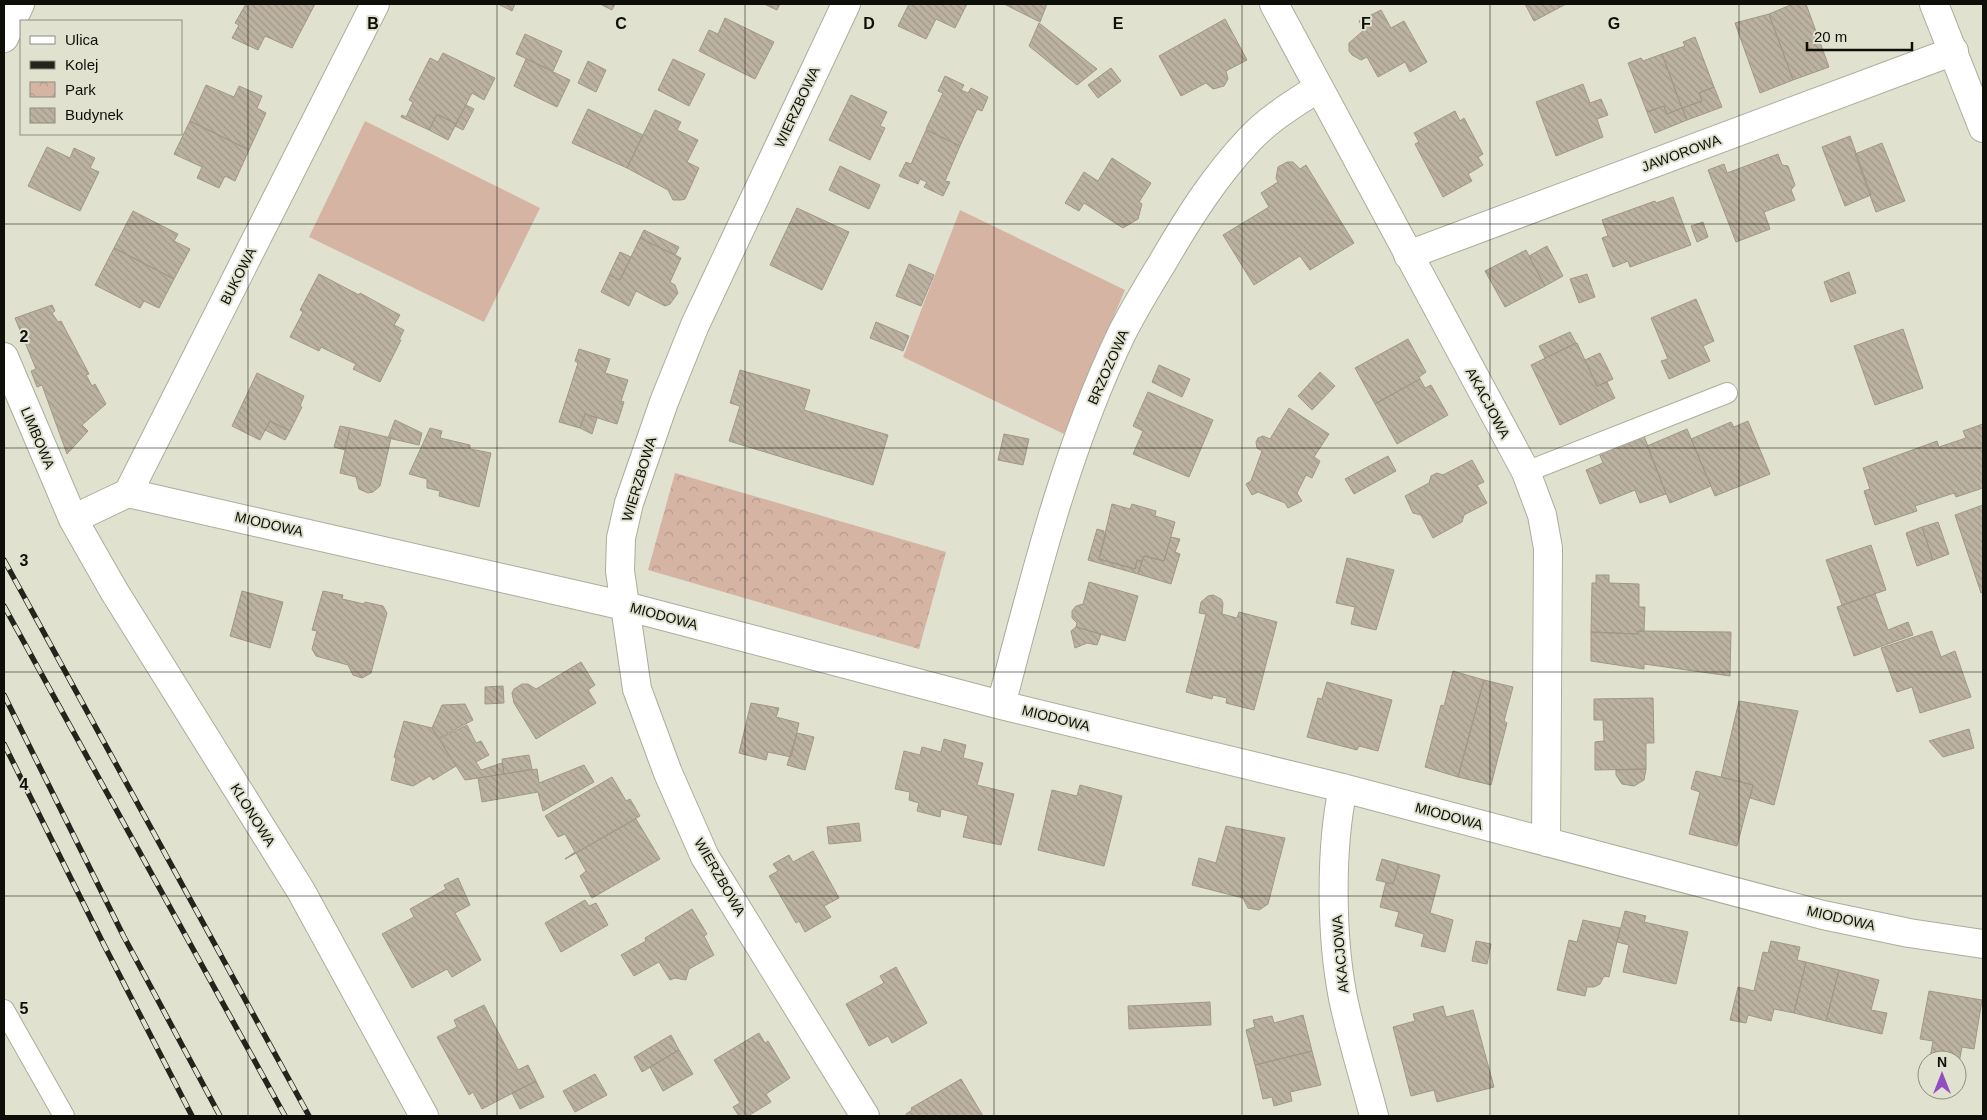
<svg xmlns="http://www.w3.org/2000/svg" width="1987" height="1120" font-family="Arial,sans-serif">
  <defs>
    <pattern id="park-crowns" width="20" height="18" patternUnits="userSpaceOnUse" patternTransform="scale(1.25)"><rect width="20" height="18" fill="#d6b4a4"/><path d="M2 6a3 3 0 1 1 6 0M12 15a3 3 0 1 1 6 0" fill="none" stroke="#b69a8c"/></pattern>
    <pattern id="building-back-hatch" width="6" height="6" patternUnits="userSpaceOnUse" patternTransform="scale(1.25)"><rect width="6" height="6" fill="#bcb2a2"/><path d="M-1 5l2 2M0 0l6 6M5-1l2 2" fill="none" stroke="#a0988a"/></pattern>
  </defs>
  <rect width="100%" height="100%" fill="#e0e2cf"/>
  <path fill="#d6b4a4" d="M 365,121 L 540,208 L 484,322 L 309,237 Z
    M 960,210 L 1125,290 L 1064,434 L 903,357 Z"/>
  <path fill="url(#park-crowns)" d="M 675,473 L 946,552 L 919,649 L 648,570 Z"/>
  <path fill="url(#building-back-hatch)" stroke="#a19788" d="M 246,4 L 315,4 L 292,48 L 265,36 L 258,50 L 232,38 L 239,25 L 235,23 Z
    M 498,4 L 515,4 L 512,11 Z
    M 600,4 L 615,4 L 612,10 Z
    M 764,4 L 780,4 L 777,10 Z
    M 909,4 L 967,4 L 955,28 L 936,19 L 926,39 L 898,26 Z
    M 1004,4 L 1047,4 L 1040,22 Z
    M 1525,4 L 1566,4 L 1534,21 Z
    M 1793,4 L 1806,4 L 1829,67 L 1793,80 L 1769,14 Z
    M 1381,10 L 1391,28 L 1404,21 L 1427,62 L 1410,72 L 1405,62 L 1378,77 L 1367,57 L 1361,60 L 1352,55 L 1349,51 L 1349,43 L 1364,30 L 1359,21 Z
    M 1769,14 L 1793,80 L 1760,93 L 1735,23 Z
    M 725,18 L 774,42 L 755,79 L 699,51 L 709,30 L 718,34 Z
    M 1225,19 L 1247,60 L 1226,71 L 1228,79 L 1224,86 L 1213,89 L 1206,83 L 1181,96 L 1159,56 Z
    M 1039,23 L 1097,69 L 1077,85 L 1029,46 Z
    M 525,34 L 562,51 L 553,71 L 516,54 Z
    M 1695,37 L 1714,87 L 1699,93 L 1702,101 L 1682,108 L 1662,54 L 1685,46 L 1683,42 Z
    M 443,53 L 495,78 L 484,100 L 472,93 L 456,124 L 437,114 L 429,130 L 401,117 L 402,115 L 406,117 L 413,102 L 409,100 L 430,58 L 438,62 Z
    M 1662,54 L 1682,108 L 1667,114 L 1664,106 L 1647,112 L 1628,63 L 1641,58 L 1643,61 Z
    M 526,59 L 570,80 L 557,107 L 514,86 Z
    M 673,59 L 705,74 L 689,106 L 658,90 Z
    M 588,61 L 606,70 L 596,92 L 578,83 Z
    M 1111,68 L 1121,81 L 1098,98 L 1088,85 Z
    M 945,76 L 964,85 L 961,90 L 968,93 L 971,88 L 988,97 L 982,111 L 977,109 L 960,146 L 926,129 L 943,93 L 938,91 Z
    M 1583,84 L 1590,103 L 1601,99 L 1608,115 L 1597,119 L 1603,137 L 1556,156 L 1536,102 Z
    M 206,85 L 234,97 L 239,86 L 262,96 L 257,108 L 266,113 L 249,150 L 190,121 Z
    M 1714,87 L 1722,107 L 1687,120 L 1682,108 L 1702,101 L 1699,93 Z
    M 851,95 L 887,112 L 880,126 L 885,128 L 870,160 L 829,140 Z
    M 466,105 L 474,109 L 463,130 L 455,126 Z
    M 1664,106 L 1667,114 L 1682,108 L 1687,120 L 1655,133 L 1647,112 Z
    M 588,109 L 643,135 L 627,168 L 572,143 Z
    M 655,110 L 681,122 L 677,130 L 698,140 L 687,162 L 699,168 L 685,199 L 681,200 L 673,200 L 668,190 L 627,168 Z
    M 1455,111 L 1460,121 L 1464,118 L 1483,154 L 1478,157 L 1483,165 L 1468,174 L 1472,181 L 1443,197 L 1415,144 L 1419,142 L 1414,133 Z
    M 437,114 L 456,124 L 448,140 L 429,130 Z
    M 190,121 L 249,150 L 235,181 L 225,176 L 219,188 L 197,178 L 202,167 L 174,154 Z
    M 926,130 L 960,146 L 945,181 L 950,182 L 943,196 L 924,187 L 927,182 L 920,179 L 918,184 L 899,176 L 906,162 L 911,164 Z
    M 1850,136 L 1871,195 L 1845,206 L 1822,147 Z
    M 1882,143 L 1905,201 L 1876,212 L 1855,154 Z
    M 47,147 L 70,158 L 74,148 L 95,158 L 90,168 L 99,172 L 80,211 L 28,186 Z
    M 1778,154 L 1782,165 L 1788,166 L 1795,185 L 1791,190 L 1795,200 L 1764,212 L 1770,229 L 1736,242 L 1708,170 L 1724,164 L 1727,173 Z
    M 1112,158 L 1151,183 L 1139,202 L 1142,204 L 1138,219 L 1123,228 L 1084,203 L 1079,211 L 1065,203 L 1084,172 L 1098,181 Z
    M 1287,162 L 1293,162 L 1300,169 L 1306,165 L 1354,243 L 1310,270 L 1300,256 L 1254,285 L 1223,235 L 1269,207 L 1261,193 L 1278,182 L 1276,178 L 1278,167 Z
    M 840,166 L 880,185 L 869,209 L 829,190 Z
    M 1673,197 L 1691,245 L 1630,267 L 1628,261 L 1613,267 L 1602,238 L 1608,236 L 1602,220 L 1655,201 L 1656,203 Z
    M 797,208 L 849,232 L 822,290 L 770,265 Z
    M 133,211 L 178,234 L 174,241 L 190,249 L 174,279 L 114,248 Z
    M 1703,222 L 1708,237 L 1697,242 L 1691,226 Z
    M 644,230 L 679,247 L 675,255 L 640,238 Z
    M 640,238 L 681,258 L 670,282 L 675,285 L 678,293 L 670,304 L 665,306 L 636,291 L 629,306 L 601,292 L 609,275 L 620,280 Z
    M 1547,246 L 1563,276 L 1545,286 L 1529,256 Z
    M 114,248 L 174,279 L 159,308 L 144,301 L 140,308 L 95,285 Z
    M 1526,250 L 1545,286 L 1505,307 L 1485,271 Z
    M 620,252 L 631,257 L 620,280 L 609,275 Z
    M 909,264 L 934,275 L 921,306 L 896,296 Z
    M 1849,272 L 1856,293 L 1831,302 L 1824,282 Z
    M 319,274 L 359,295 L 360,293 L 400,315 L 394,325 L 404,330 L 399,340 L 401,340 L 380,382 L 353,369 L 356,364 L 321,347 L 319,351 L 290,337 L 303,312 L 300,310 Z
    M 1587,274 L 1595,297 L 1579,303 L 1570,279 Z
    M 1696,299 L 1714,341 L 1703,346 L 1710,361 L 1669,379 L 1661,361 L 1668,359 L 1651,318 Z
    M 52,305 L 55,311 L 52,313 L 58,322 L 61,321 L 89,374 L 86,375 L 92,386 L 95,384 L 106,404 L 82,425 L 88,431 L 67,454 L 42,385 L 37,387 L 31,371 L 36,369 L 15,318 Z
    M 876,322 L 909,336 L 903,351 L 870,338 Z
    M 1903,329 L 1923,388 L 1875,405 L 1854,346 Z
    M 1570,332 L 1576,343 L 1545,358 L 1539,346 Z
    M 1408,339 L 1426,372 L 1419,377 L 1420,379 L 1375,404 L 1355,368 Z
    M 1577,343 L 1597,386 L 1607,382 L 1615,398 L 1560,425 L 1531,365 Z
    M 579,349 L 610,359 L 605,373 L 628,380 L 621,401 L 624,402 L 617,424 L 585,414 L 580,428 L 559,422 L 578,363 L 575,361 Z
    M 1600,353 L 1613,379 L 1597,386 L 1585,360 Z
    M 1159,365 L 1190,379 L 1182,397 L 1152,382 Z
    M 740,370 L 810,390 L 804,410 L 888,435 L 873,485 L 729,441 L 740,406 L 730,403 Z
    M 1320,372 L 1335,386 L 1312,410 L 1298,396 Z
    M 257,373 L 304,396 L 300,406 L 302,407 L 290,431 L 270,421 L 260,440 L 232,426 Z
    M 1420,379 L 1425,388 L 1431,385 L 1448,415 L 1397,444 L 1375,404 Z
    M 1148,392 L 1213,420 L 1189,477 L 1133,454 L 1143,431 L 1133,426 Z
    M 1289,408 L 1329,434 L 1314,457 L 1320,461 L 1312,478 L 1306,475 L 1297,493 L 1302,501 L 1288,508 L 1285,503 L 1258,492 L 1252,495 L 1246,484 L 1251,481 L 1262,451 L 1257,448 L 1256,442 L 1258,438 L 1263,436 L 1270,439 Z
    M 585,414 L 597,418 L 592,434 L 580,428 Z
    M 395,420 L 422,433 L 419,445 L 388,438 Z
    M 270,421 L 290,431 L 285,440 L 265,430 Z
    M 1748,421 L 1770,474 L 1715,496 L 1691,439 L 1731,422 L 1734,427 Z
    M 1983,424 L 1983,488 L 1956,497 L 1954,493 L 1915,506 L 1917,511 L 1875,525 L 1864,491 L 1870,489 L 1863,468 L 1937,441 L 1939,447 L 1966,438 L 1963,431 Z
    M 340,426 L 350,428 L 345,450 L 334,447 Z
    M 350,428 L 391,438 L 380,486 L 373,492 L 368,493 L 359,489 L 356,477 L 340,473 Z
    M 430,428 L 442,431 L 440,438 L 470,445 L 470,449 L 491,453 L 479,507 L 439,496 L 440,491 L 427,488 L 427,479 L 409,474 Z
    M 1687,429 L 1711,486 L 1670,503 L 1647,446 Z
    M 1004,434 L 1029,439 L 1023,465 L 998,460 Z
    M 1644,436 L 1666,494 L 1640,503 L 1635,490 L 1600,504 L 1586,470 L 1603,463 L 1599,453 Z
    M 1388,456 L 1396,471 L 1354,494 L 1345,479 Z
    M 1472,460 L 1484,482 L 1477,485 L 1487,503 L 1464,515 L 1462,522 L 1433,538 L 1421,515 L 1413,513 L 1405,496 L 1429,483 L 1431,476 L 1437,473 L 1443,475 Z
    M 1112,504 L 1130,509 L 1132,504 L 1156,511 L 1155,516 L 1175,522 L 1164,561 L 1144,556 L 1142,561 L 1137,560 L 1135,569 L 1099,559 Z
    M 1983,505 L 1983,592 L 1981,593 L 1955,515 Z
    M 1938,522 L 1949,554 L 1933,560 L 1922,527 Z
    M 1922,527 L 1933,560 L 1917,566 L 1906,533 Z
    M 1097,529 L 1104,531 L 1104,534 L 1106,534 L 1099,559 L 1135,569 L 1137,560 L 1142,561 L 1138,574 L 1088,560 Z
    M 1171,537 L 1180,539 L 1175,552 L 1180,554 L 1171,584 L 1138,574 L 1144,556 L 1164,561 Z
    M 1871,545 L 1886,590 L 1842,605 L 1826,560 Z
    M 1347,558 L 1394,570 L 1376,630 L 1351,624 L 1355,607 L 1336,603 Z
    M 1596,575 L 1609,575 L 1609,583 L 1639,584 L 1639,607 L 1645,607 L 1644,631 L 1638,631 L 1638,634 L 1591,632 L 1592,583 L 1596,583 Z
    M 1089,582 L 1138,596 L 1125,641 L 1076,627 L 1077,623 L 1072,618 L 1072,611 L 1076,606 L 1083,604 Z
    M 242,591 L 283,602 L 270,648 L 230,636 Z
    M 323,591 L 343,595 L 342,599 L 364,604 L 365,602 L 383,606 L 387,613 L 371,673 L 362,678 L 353,675 L 348,665 L 316,656 L 312,649 L 317,631 L 312,630 Z
    M 1875,594 L 1888,630 L 1908,622 L 1913,635 L 1854,656 L 1837,607 Z
    M 1213,595 L 1221,599 L 1223,603 L 1222,614 L 1237,618 L 1239,612 L 1277,622 L 1254,710 L 1226,703 L 1227,698 L 1213,695 L 1212,699 L 1186,692 L 1206,614 L 1199,613 L 1201,602 L 1208,596 Z
    M 1076,627 L 1101,634 L 1097,645 L 1087,643 L 1075,648 L 1071,631 Z
    M 1638,631 L 1731,632 L 1730,676 L 1644,664 L 1644,669 L 1591,661 L 1591,632 L 1638,634 Z
    M 1932,631 L 1941,657 L 1955,651 L 1971,697 L 1920,713 L 1912,687 L 1897,692 L 1881,648 Z
    M 581,662 L 595,685 L 588,690 L 596,703 L 536,739 L 514,703 L 512,693 L 514,689 L 522,684 L 528,684 L 536,689 Z
    M 1453,671 L 1484,680 L 1458,777 L 1425,767 L 1441,705 L 1444,706 Z
    M 1484,680 L 1513,687 L 1504,721 L 1507,723 L 1491,785 L 1458,777 Z
    M 1327,682 L 1392,700 L 1378,751 L 1359,746 L 1357,750 L 1307,737 L 1318,698 L 1322,699 Z
    M 503,686 L 504,703 L 485,704 L 485,687 Z
    M 1653,698 L 1654,743 L 1646,743 L 1646,769 L 1595,770 L 1595,742 L 1604,741 L 1603,720 L 1594,720 L 1594,699 Z
    M 1739,701 L 1798,711 L 1774,805 L 1750,798 L 1753,785 L 1721,777 Z
    M 751,703 L 779,708 L 776,717 L 799,723 L 791,757 L 768,752 L 766,760 L 739,753 Z
    M 465,704 L 473,720 L 439,738 L 432,728 L 442,705 Z
    M 404,721 L 432,728 L 456,766 L 433,780 L 430,776 L 413,786 L 391,780 L 396,759 L 394,757 Z
    M 467,725 L 476,743 L 481,741 L 489,755 L 476,762 L 481,770 L 502,763 L 504,774 L 465,780 L 439,739 Z
    M 1969,729 L 1974,748 L 1943,757 L 1929,741 Z
    M 797,733 L 814,737 L 805,770 L 787,765 Z
    M 944,739 L 966,745 L 963,758 L 983,763 L 977,785 L 1014,794 L 1001,845 L 963,837 L 968,816 L 941,809 L 940,817 L 917,811 L 919,803 L 909,800 L 910,792 L 895,789 L 904,751 L 920,755 L 922,747 L 941,752 Z
    M 529,755 L 532,769 L 504,774 L 502,759 Z
    M 584,765 L 594,782 L 543,811 L 538,792 L 482,802 L 478,778 L 537,769 L 539,783 Z
    M 1646,769 L 1644,780 L 1634,786 L 1622,784 L 1616,775 L 1616,770 Z
    M 1696,771 L 1753,785 L 1737,846 L 1689,834 L 1700,792 L 1691,789 Z
    M 612,777 L 626,801 L 630,799 L 640,816 L 565,859 L 575,852 L 565,834 L 558,837 L 545,816 Z
    M 1080,785 L 1122,796 L 1104,866 L 1038,850 L 1052,790 L 1077,796 Z
    M 636,819 L 660,859 L 592,898 L 580,876 L 586,871 L 576,853 L 565,859 Z
    M 859,823 L 861,841 L 829,844 L 827,827 Z
    M 1226,826 L 1285,838 L 1268,904 L 1259,910 L 1248,908 L 1243,898 L 1192,885 L 1199,858 L 1216,863 Z
    M 813,851 L 839,898 L 824,906 L 831,917 L 805,932 L 799,921 L 796,923 L 769,876 L 778,871 L 773,864 L 789,855 L 793,862 Z
    M 1382,859 L 1399,864 L 1393,884 L 1376,880 Z
    M 1399,864 L 1440,875 L 1430,913 L 1453,920 L 1445,952 L 1421,946 L 1424,934 L 1395,926 L 1399,912 L 1380,907 L 1386,882 L 1393,884 Z
    M 458,878 L 470,905 L 455,913 L 481,960 L 452,977 L 447,969 L 412,988 L 382,934 L 414,917 L 410,909 L 446,889 L 444,885 Z
    M 585,900 L 589,906 L 596,903 L 608,925 L 561,952 L 545,923 Z
    M 692,909 L 707,934 L 704,936 L 714,955 L 689,969 L 686,980 L 675,978 L 670,980 L 659,962 L 634,976 L 621,955 L 646,941 L 645,938 Z
    M 1625,911 L 1646,916 L 1644,922 L 1688,932 L 1676,984 L 1623,972 L 1629,945 L 1617,942 Z
    M 1583,920 L 1620,928 L 1609,977 L 1604,976 L 1600,984 L 1594,987 L 1587,987 L 1585,996 L 1557,990 L 1569,940 L 1577,942 Z
    M 1476,941 L 1491,944 L 1487,964 L 1472,961 Z
    M 1771,941 L 1800,947 L 1797,960 L 1806,962 L 1794,1013 L 1774,1009 L 1771,1021 L 1748,1015 L 1746,1023 L 1730,1020 L 1738,987 L 1754,991 L 1763,952 L 1768,953 Z
    M 1806,962 L 1839,970 L 1826,1021 L 1794,1013 Z
    M 896,967 L 927,1023 L 892,1043 L 888,1036 L 869,1046 L 846,1004 L 884,983 L 880,976 Z
    M 1839,970 L 1879,980 L 1871,1010 L 1887,1013 L 1882,1034 L 1826,1021 Z
    M 1929,991 L 1982,1000 L 1974,1049 L 1962,1047 L 1959,1063 L 1957,1060 L 1930,1058 L 1933,1041 L 1920,1039 Z
    M 1210,1002 L 1211,1025 L 1129,1029 L 1128,1006 Z
    M 484,1005 L 518,1070 L 528,1065 L 536,1081 L 482,1109 L 473,1092 L 469,1095 L 437,1037 L 457,1027 L 454,1020 Z
    M 1443,1006 L 1446,1017 L 1473,1010 L 1494,1087 L 1437,1102 L 1434,1090 L 1411,1096 L 1393,1027 L 1415,1021 L 1413,1014 Z
    M 1303,1015 L 1312,1051 L 1255,1065 L 1246,1030 L 1255,1027 L 1253,1020 L 1272,1016 L 1274,1023 Z
    M 759,1033 L 765,1043 L 768,1041 L 790,1078 L 766,1094 L 771,1102 L 748,1116 L 739,1116 L 733,1107 L 740,1103 L 714,1060 Z
    M 671,1035 L 679,1050 L 642,1072 L 634,1057 Z
    M 679,1050 L 693,1074 L 663,1091 L 650,1067 Z
    M 1312,1051 L 1321,1085 L 1290,1092 L 1292,1101 L 1274,1106 L 1272,1097 L 1263,1099 L 1255,1065 Z
    M 595,1074 L 607,1095 L 575,1112 L 563,1091 Z
    M 961,1079 L 983,1116 L 907,1116 L 906,1114 L 912,1110 L 911,1108 Z
    M 536,1081 L 544,1097 L 520,1109 L 512,1093 Z"/>
  <g fill="none" stroke-linecap="round" stroke-linejoin="round">
    <g stroke="#abad9b" stroke-width="22">
      <path id="service" d="M 1526,472 L 1727,393
        M 4,1010 L 64,1116"/>
    </g>
    <g stroke="#abad9b" stroke-width="30">
      <path id="minor" d="M 846,4 L 695,325 L 664,402 L 629,503 L 621,538 L 620,571 L 637,689 L 668,773 L 705,857 L 865,1116
        M 1274,4 L 1526,472 L 1542,515 L 1548,548 L 1546,842
        M 4,38 L 20,4
        M 1408,255 L 1954,51
        M 4,357 L 73,519 L 114,591 L 301,891 L 424,1116
        M 128,493 L 625,606 L 1001,705 L 1343,788 L 1823,915 L 1909,933 L 1983,944
        M 73,519 L 128,493 L 375,4
        M 1001,705 C 1034,580 1065,452 1121,335 C 1134,309 1149,285 1164,260 C 1189,217 1215,176 1249,140 C 1268,119 1295,103 1318,88
        M 1343,788 C 1330,849 1331,937 1343,998 C 1351,1037 1364,1077 1374,1116"/>
    </g>
    <g stroke="#abad9b" stroke-width="30">
      <path id="primary" d="M 1934,4 L 1983,128"/>
    </g>
    <use href="#service" stroke="#fff" stroke-width="20"/>
    <use href="#minor" stroke="#fff" stroke-width="28"/>
    <use href="#primary" stroke="#fff" stroke-width="28"/>
    <g stroke="#23251d" stroke-width="5.5">
      <path id="rail" d="M 4,560 L 309,1116
        M 4,606 L 285,1116
        M 4,695 L 124,937 L 220,1116
        M 4,744 L 104,945 L 192,1116"/>
    </g>
    <use href="#rail" stroke="#e0e2cf" stroke-width="4" stroke-dasharray="11" stroke-linecap="butt"/>
  </g>
  <path fill="none" stroke="#0e0f09" stroke-width="1" stroke-opacity="0.55" d="M 248,4 L 248,1116M 497,4 L 497,1116M 745,4 L 745,1116M 994,4 L 994,1116M 1242,4 L 1242,1116M 1490,4 L 1490,1116M 1739,4 L 1739,1116M 4,224 L 1983,224M 4,448 L 1983,448M 4,672 L 1983,672M 4,896 L 1983,896"/>
  <g text-anchor="middle" dominant-baseline="central" stroke-width="4" stroke-linejoin="round" paint-order="stroke">
    <g font-size="14" fill="#0e0f09" stroke="#e0e2cf">
      <text transform="translate(797 107) rotate(-65)">WIERZBOWA</text>
      <text transform="translate(1681 153) rotate(-20)">JAWOROWA</text>
      <text transform="translate(238 276) rotate(-63)">BUKOWA</text>
      <text transform="translate(1108 367) rotate(-66)">BRZOZOWA</text>
      <text transform="translate(1488 403) rotate(62)">AKACJOWA</text>
      <text transform="translate(38 438) rotate(67)">LIMBOWA</text>
      <text transform="translate(639 479) rotate(-73)">WIERZBOWA</text>
      <text transform="translate(269 524) rotate(13)">MIODOWA</text>
      <text transform="translate(664 616) rotate(15)">MIODOWA</text>
      <text transform="translate(1056 718) rotate(14)">MIODOWA</text>
      <text transform="translate(253 815) rotate(58)">KLONOWA</text>
      <text transform="translate(1449 816) rotate(15)">MIODOWA</text>
      <text transform="translate(720 877) rotate(60)">WIERZBOWA</text>
      <text transform="translate(1841 918) rotate(13)">MIODOWA</text>
      <text transform="translate(1340 954) rotate(-95)">AKACJOWA</text>
    </g>
  </g>
  <g font-size="16" text-anchor="middle" font-weight="bold" fill="#0e0f09" stroke="#e0e2cf" stroke-width="4" stroke-linejoin="round" paint-order="stroke">
    <text x="373" y="29">B</text>
    <text x="621" y="29">C</text>
    <text x="869" y="29">D</text>
    <text x="1118" y="29">E</text>
    <text x="1366" y="29">F</text>
    <text x="1614" y="29">G</text>
    <text x="24" y="342">2</text>
    <text x="24" y="566">3</text>
    <text x="24" y="790">4</text>
    <text x="24" y="1014">5</text>
  </g>
  <rect width="1987" height="1120" fill="none" stroke="#0e0f09" stroke-width="10"/>
  <rect x="20" y="20" width="162" height="115" fill="#e0e2cf" stroke="#8c8e80"/>
  <rect x="30" y="36" width="25" height="8" fill="#ffffff" stroke="#8c8e80"/>
  <text x="65" y="45" font-size="15" fill="#0e0f09">Ulica</text>
  <rect x="30" y="61" width="25" height="8" fill="#23251d" stroke="#8c8e80"/>
  <text x="65" y="70" font-size="15" fill="#0e0f09">Kolej</text>
  <rect x="30" y="82" width="25" height="15" fill="url(#park-crowns)" stroke="#8c8e80"/>
  <text x="65" y="95" font-size="15" fill="#0e0f09">Park</text>
  <rect x="30" y="108" width="25" height="15" fill="url(#building-back-hatch)" stroke="#8c8e80"/>
  <text x="65" y="120" font-size="15" fill="#0e0f09">Budynek</text>
  <g transform="translate(1942 1075)"><circle r="24" fill="#e0e2cf" stroke="#8c8e80"/>
  <path d="M0-4L9 19L0 12L-9 19Z" fill="#924dc0"/>
  <text y="-8" font-size="14" font-weight="bold" text-anchor="middle" fill="#0e0f09">N</text>
  </g>
  <path d="M1807 42v8h105v-8" fill="none" stroke="#0e0f09" stroke-width="2.5"/>
  <text x="1814" y="42" font-size="15" fill="#0e0f09" stroke="#e0e2cf" stroke-width="4" paint-order="stroke">20 m</text>
</svg>
